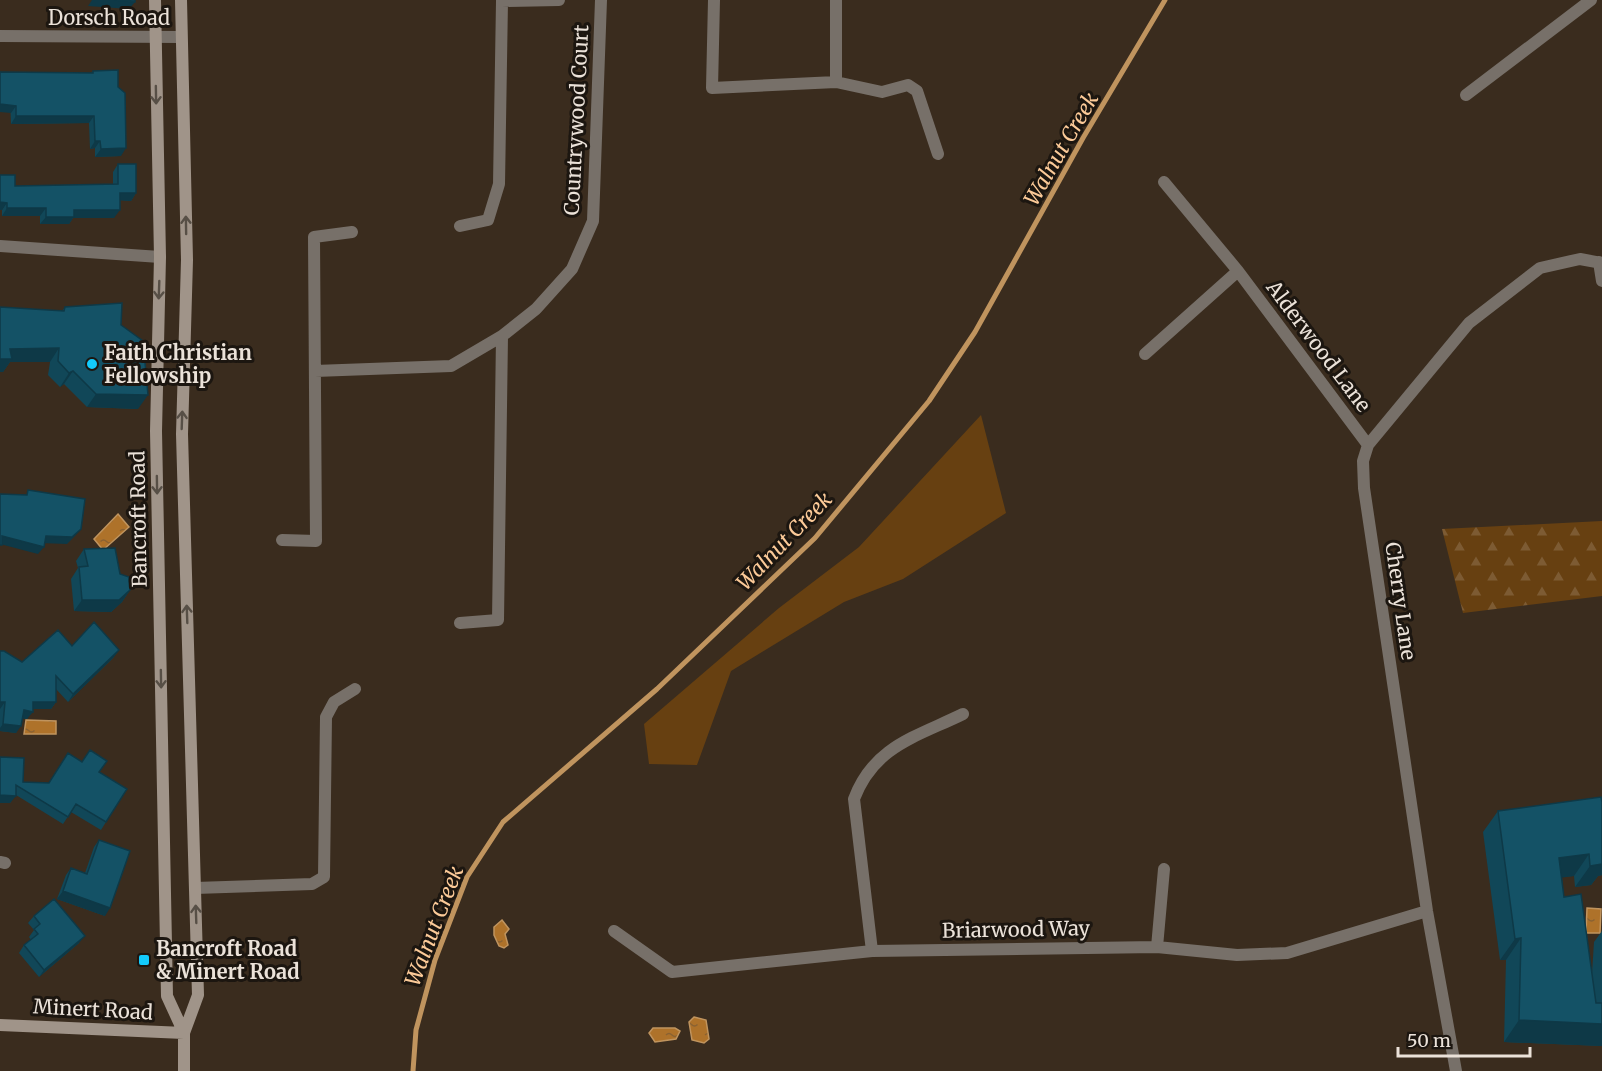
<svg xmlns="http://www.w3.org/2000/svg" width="1602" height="1071" font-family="Merriweather,serif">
  <defs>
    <pattern id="forest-firs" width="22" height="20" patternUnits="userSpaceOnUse" patternTransform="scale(1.5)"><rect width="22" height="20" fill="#674011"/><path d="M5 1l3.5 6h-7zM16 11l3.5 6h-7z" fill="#7d5b33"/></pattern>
    <pattern id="water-ripples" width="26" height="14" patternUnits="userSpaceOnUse" patternTransform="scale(1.5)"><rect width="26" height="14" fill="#ae722a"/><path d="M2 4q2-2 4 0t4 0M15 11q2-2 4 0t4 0" fill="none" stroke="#8a6232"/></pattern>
  </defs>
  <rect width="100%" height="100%" fill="#3a2c1e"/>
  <path fill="#674011" d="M 981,415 L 1006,513 L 903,579 L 844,602 L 731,671 L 697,765 L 649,764 L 644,724 L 779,608 L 859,547 Z"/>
  <path fill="url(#forest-firs)" d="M 1602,521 L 1602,596 L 1463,613 L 1442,529 Z"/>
  <path fill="url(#water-ripples)" stroke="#c0945e" stroke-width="1.5" d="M 118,514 L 129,527 L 103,550 L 94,539 Z
    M 26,720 L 56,721 L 56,734 L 24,734 Z
    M 1587,908 L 1601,909 L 1600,933 L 1586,933 Z
    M 502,920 L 509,929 L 505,934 L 508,945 L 504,948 L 499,946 L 494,935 L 494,927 Z
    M 694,1017 L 706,1020 L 709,1039 L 704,1043 L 692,1040 L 689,1022 Z
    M 653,1028 L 675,1028 L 680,1031 L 676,1039 L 655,1042 L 649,1033 Z"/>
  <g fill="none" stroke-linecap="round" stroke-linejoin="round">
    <path stroke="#c0945e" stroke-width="5" d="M 413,1071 L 416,1030 L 435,960 L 467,877 L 503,822 L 657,689 L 815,538 L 929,401 L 975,332 L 1083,138 L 1165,0"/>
    <path stroke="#777069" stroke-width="12" d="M 714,0 L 712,88 L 836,82 L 882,92 L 908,85 L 917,91 L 938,154
      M 0,36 L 181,37
      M 836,82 L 836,0
      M 1466,95 L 1591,0
      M 1164,182 L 1238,271 L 1368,445
      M 460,226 L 488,220 L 499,184 L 502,1 L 559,0
      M 0,246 L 160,257
      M 1599,262 L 1602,281
      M 1145,354 L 1238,271
      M 315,371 L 451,366 L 502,336 L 536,309 L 572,269 L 593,221 L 601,0
      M 282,540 L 316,541 L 314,237 L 352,232
      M 460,623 L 498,620 L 502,336
      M 0,862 L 5,863
      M 195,888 L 312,884 L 324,877 L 326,717 L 334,702 L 355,689
      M 614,931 L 672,972 L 872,951 L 1157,947 L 1237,955 L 1287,953 L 1427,911
      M 1157,947 L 1164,869
      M 872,951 L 854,799 C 874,746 916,737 963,714
      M 1456,1071 L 1427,911 L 1364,488 L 1363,461 L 1368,445 L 1469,323 L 1540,268 L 1580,259 L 1602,263"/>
    <path stroke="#a09489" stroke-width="12" d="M 155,0 L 160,257 L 156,431 L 167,996 L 184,1033
      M 181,0 L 187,260 L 182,434 L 198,995 L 184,1033 L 184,1071
      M 0,1025 L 184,1033"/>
  </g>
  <path fill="#114758" d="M 93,71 L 121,156 L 95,157 L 95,148 L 90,149 L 89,123 L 11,124 L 9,73 L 91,73 Z
    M 118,164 L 136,193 L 131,201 L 120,200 L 114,218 L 73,218 L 69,224 L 40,224 L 40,216 L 2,216 L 2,210 L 15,186 L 113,185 L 113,172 Z
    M 0,307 L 62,311 L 65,307 L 121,325 L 138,409 L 87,407 L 64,384 L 60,387 L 48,375 L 50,362 L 10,362 L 3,372 L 0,372 Z
    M 84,549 L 120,574 L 130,590 L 122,602 L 111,612 L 74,611 L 71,579 L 78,568 L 76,561 Z
    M 72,646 L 119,650 L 113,658 L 68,702 L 56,689 L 56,702 L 51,709 L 33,709 L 27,719 L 22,718 L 16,733 L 0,731 L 0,651 L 22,662 Z
    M 68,753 L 99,772 L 106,822 L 101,830 L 71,812 L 63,824 L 16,795 L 10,803 L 0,803 L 0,757 L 23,782 L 49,783 Z
    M 1602,802 L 1602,875 L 1598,876 L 1591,885 L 1575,887 L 1574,876 L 1562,877 L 1564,897 L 1592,973 L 1594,942 L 1602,931 L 1602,1046 L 1504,1042 L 1506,960 L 1500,960 L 1483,832 L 1498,811 Z
    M 99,840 L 105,916 L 57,899 L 66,875 L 71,868 L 85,873 L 94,847 Z
    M 34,916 L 79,943 L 39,977 L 19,953 L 24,945 L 31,940 L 29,937 L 34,930 L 28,923 Z"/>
  <path fill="#0e3947" d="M 92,0 L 115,0 L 135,2 L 129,9 L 88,6 Z
    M 0,104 L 16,106 L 11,113 L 0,112 Z
    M 16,116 L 94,116 L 89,123 L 11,124 Z
    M 95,141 L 100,141 L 95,148 L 90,149 Z
    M 126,148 L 121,156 L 95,157 L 101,149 Z
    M 120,193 L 136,193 L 131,201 L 114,200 Z
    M 0,202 L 7,203 L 2,210 L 0,210 Z
    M 7,208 L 46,208 L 40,216 L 2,216 Z
    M 74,210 L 120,210 L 114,218 L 73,218 L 69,224 L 40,224 L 46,217 Z
    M 59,348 L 50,362 L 10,362 L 3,372 L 0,372 L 0,359 L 10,349 Z
    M 73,371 L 64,384 L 60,387 L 69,373 Z
    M 96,394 L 148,395 L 138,409 L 87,407 Z
    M 81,529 L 75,536 L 67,544 L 40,543 L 46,536 Z
    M 2,536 L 44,547 L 38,554 L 0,544 Z
    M 130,590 L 122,602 L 111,612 L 74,611 L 82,600 Z
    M 119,650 L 113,658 L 68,702 L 73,694 Z
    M 0,702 L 5,702 L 0,709 Z
    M 33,702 L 56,702 L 51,709 L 28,709 Z
    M 24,710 L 33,712 L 27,719 L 19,718 Z
    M 3,724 L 21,726 L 16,733 L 0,731 L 0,728 Z
    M 0,795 L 16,796 L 10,803 L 0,803 Z
    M 1589,854 L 1574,876 L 1544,880 L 1559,858 Z
    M 1602,859 L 1602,875 L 1598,876 L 1591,885 L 1575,887 L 1590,866 Z
    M 63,891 L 110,908 L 105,916 L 57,899 Z
    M 85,936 L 79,943 L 39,977 L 44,970 Z
    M 1521,938 L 1506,960 L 1500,960 L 1515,939 Z
    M 1519,1020 L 1602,1024 L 1602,1046 L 1504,1042 Z"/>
  <path fill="#145266" stroke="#0e3947" stroke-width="1.5" d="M 115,0 L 135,0 L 135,2 Z
    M 118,70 L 118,87 L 125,93 L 126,148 L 101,149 L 100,141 L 95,141 L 94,116 L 16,116 L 16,106 L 0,104 L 0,72 L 93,73 L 93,71 Z
    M 118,164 L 136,164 L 136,193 L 120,193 L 120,210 L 74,210 L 74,217 L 46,217 L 46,208 L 7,208 L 7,203 L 0,202 L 0,175 L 15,175 L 15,186 L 118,184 Z
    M 122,303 L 121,325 L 143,341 L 148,395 L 96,394 L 73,371 L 69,373 L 58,361 L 59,348 L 10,349 L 12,359 L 0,359 L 0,307 L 64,311 L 65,307 Z
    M 28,490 L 85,499 L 81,529 L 72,537 L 46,536 L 44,547 L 2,536 L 2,545 L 0,545 L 0,494 L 27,495 Z
    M 115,548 L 120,574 L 129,577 L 130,590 L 119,600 L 82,600 L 79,567 L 88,566 L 84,549 Z
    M 94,622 L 119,650 L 73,694 L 56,676 L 56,702 L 33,702 L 33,712 L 24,710 L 21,726 L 3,724 L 5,702 L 0,702 L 0,651 L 4,651 L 22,662 L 58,630 L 72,646 Z
    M 90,750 L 107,761 L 99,772 L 127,789 L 106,822 L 76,804 L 68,817 L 16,785 L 16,796 L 0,795 L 0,757 L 24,758 L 23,782 L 49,783 L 68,753 L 82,762 Z
    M 1601,797 L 1602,802 L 1602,864 L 1590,866 L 1589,854 L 1559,858 L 1564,897 L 1581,894 L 1596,1003 L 1602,1003 L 1602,1024 L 1519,1020 L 1521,938 L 1515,939 L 1498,811 Z
    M 99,840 L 130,851 L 110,908 L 63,891 L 71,868 L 87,874 Z
    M 54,899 L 85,936 L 44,970 L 24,945 L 38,934 L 34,929 L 40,924 L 34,916 Z"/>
  <defs><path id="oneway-shaft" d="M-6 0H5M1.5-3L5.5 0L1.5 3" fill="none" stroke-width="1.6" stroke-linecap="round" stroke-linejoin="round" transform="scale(1.5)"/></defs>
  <g stroke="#574f46">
    <use href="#oneway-shaft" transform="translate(156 95) rotate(89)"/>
    <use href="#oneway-shaft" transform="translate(186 225) rotate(-91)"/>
    <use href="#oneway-shaft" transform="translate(159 290) rotate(92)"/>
    <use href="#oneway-shaft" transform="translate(182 420) rotate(-88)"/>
    <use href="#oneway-shaft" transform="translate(157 485) rotate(89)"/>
    <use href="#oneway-shaft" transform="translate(187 614) rotate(-92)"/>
    <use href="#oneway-shaft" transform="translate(161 679) rotate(89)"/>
    <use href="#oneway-shaft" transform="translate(196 914) rotate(-92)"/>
  </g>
  <g fill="#13cafb" stroke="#1c1610" stroke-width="2">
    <circle cx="92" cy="364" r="6"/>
    <rect x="138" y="954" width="12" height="12" rx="3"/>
  </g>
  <g text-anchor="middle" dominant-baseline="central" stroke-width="6" stroke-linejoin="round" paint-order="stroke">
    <g font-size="20" fill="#ebe2d9" stroke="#1c1610">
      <text x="109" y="17">Dorsch Road</text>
      <text transform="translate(576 120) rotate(-87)">Countrywood Court</text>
      <text transform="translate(1319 346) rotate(53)">Alderwood Lane</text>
      <text transform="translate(138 519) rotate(-91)">Bancroft Road</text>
      <text transform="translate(1401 601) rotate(82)">Cherry Lane</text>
      <text transform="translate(1016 929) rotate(-1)">Briarwood Way</text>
      <text transform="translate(93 1009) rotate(3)">Minert Road</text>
    </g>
    <g font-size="20" font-weight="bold" fill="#ebe2d9" stroke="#1c1610" text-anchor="start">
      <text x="104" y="352">Faith Christian<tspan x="104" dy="23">Fellowship</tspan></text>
      <text x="156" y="948">Bancroft Road<tspan x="156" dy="23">&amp; Minert Road</tspan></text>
    </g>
    <g font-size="21" font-style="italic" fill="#fcca98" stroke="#1c1610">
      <text transform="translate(1061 149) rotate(-60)">Walnut Creek</text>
      <text transform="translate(784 541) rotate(-46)">Walnut Creek</text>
      <text transform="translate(434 926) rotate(-69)">Walnut Creek</text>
    </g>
  </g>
  <path d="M1398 1047v9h132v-9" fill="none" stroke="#ebe2d9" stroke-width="3"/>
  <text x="1407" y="1047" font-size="18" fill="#ebe2d9" stroke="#1c1610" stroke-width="4.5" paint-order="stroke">50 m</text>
</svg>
